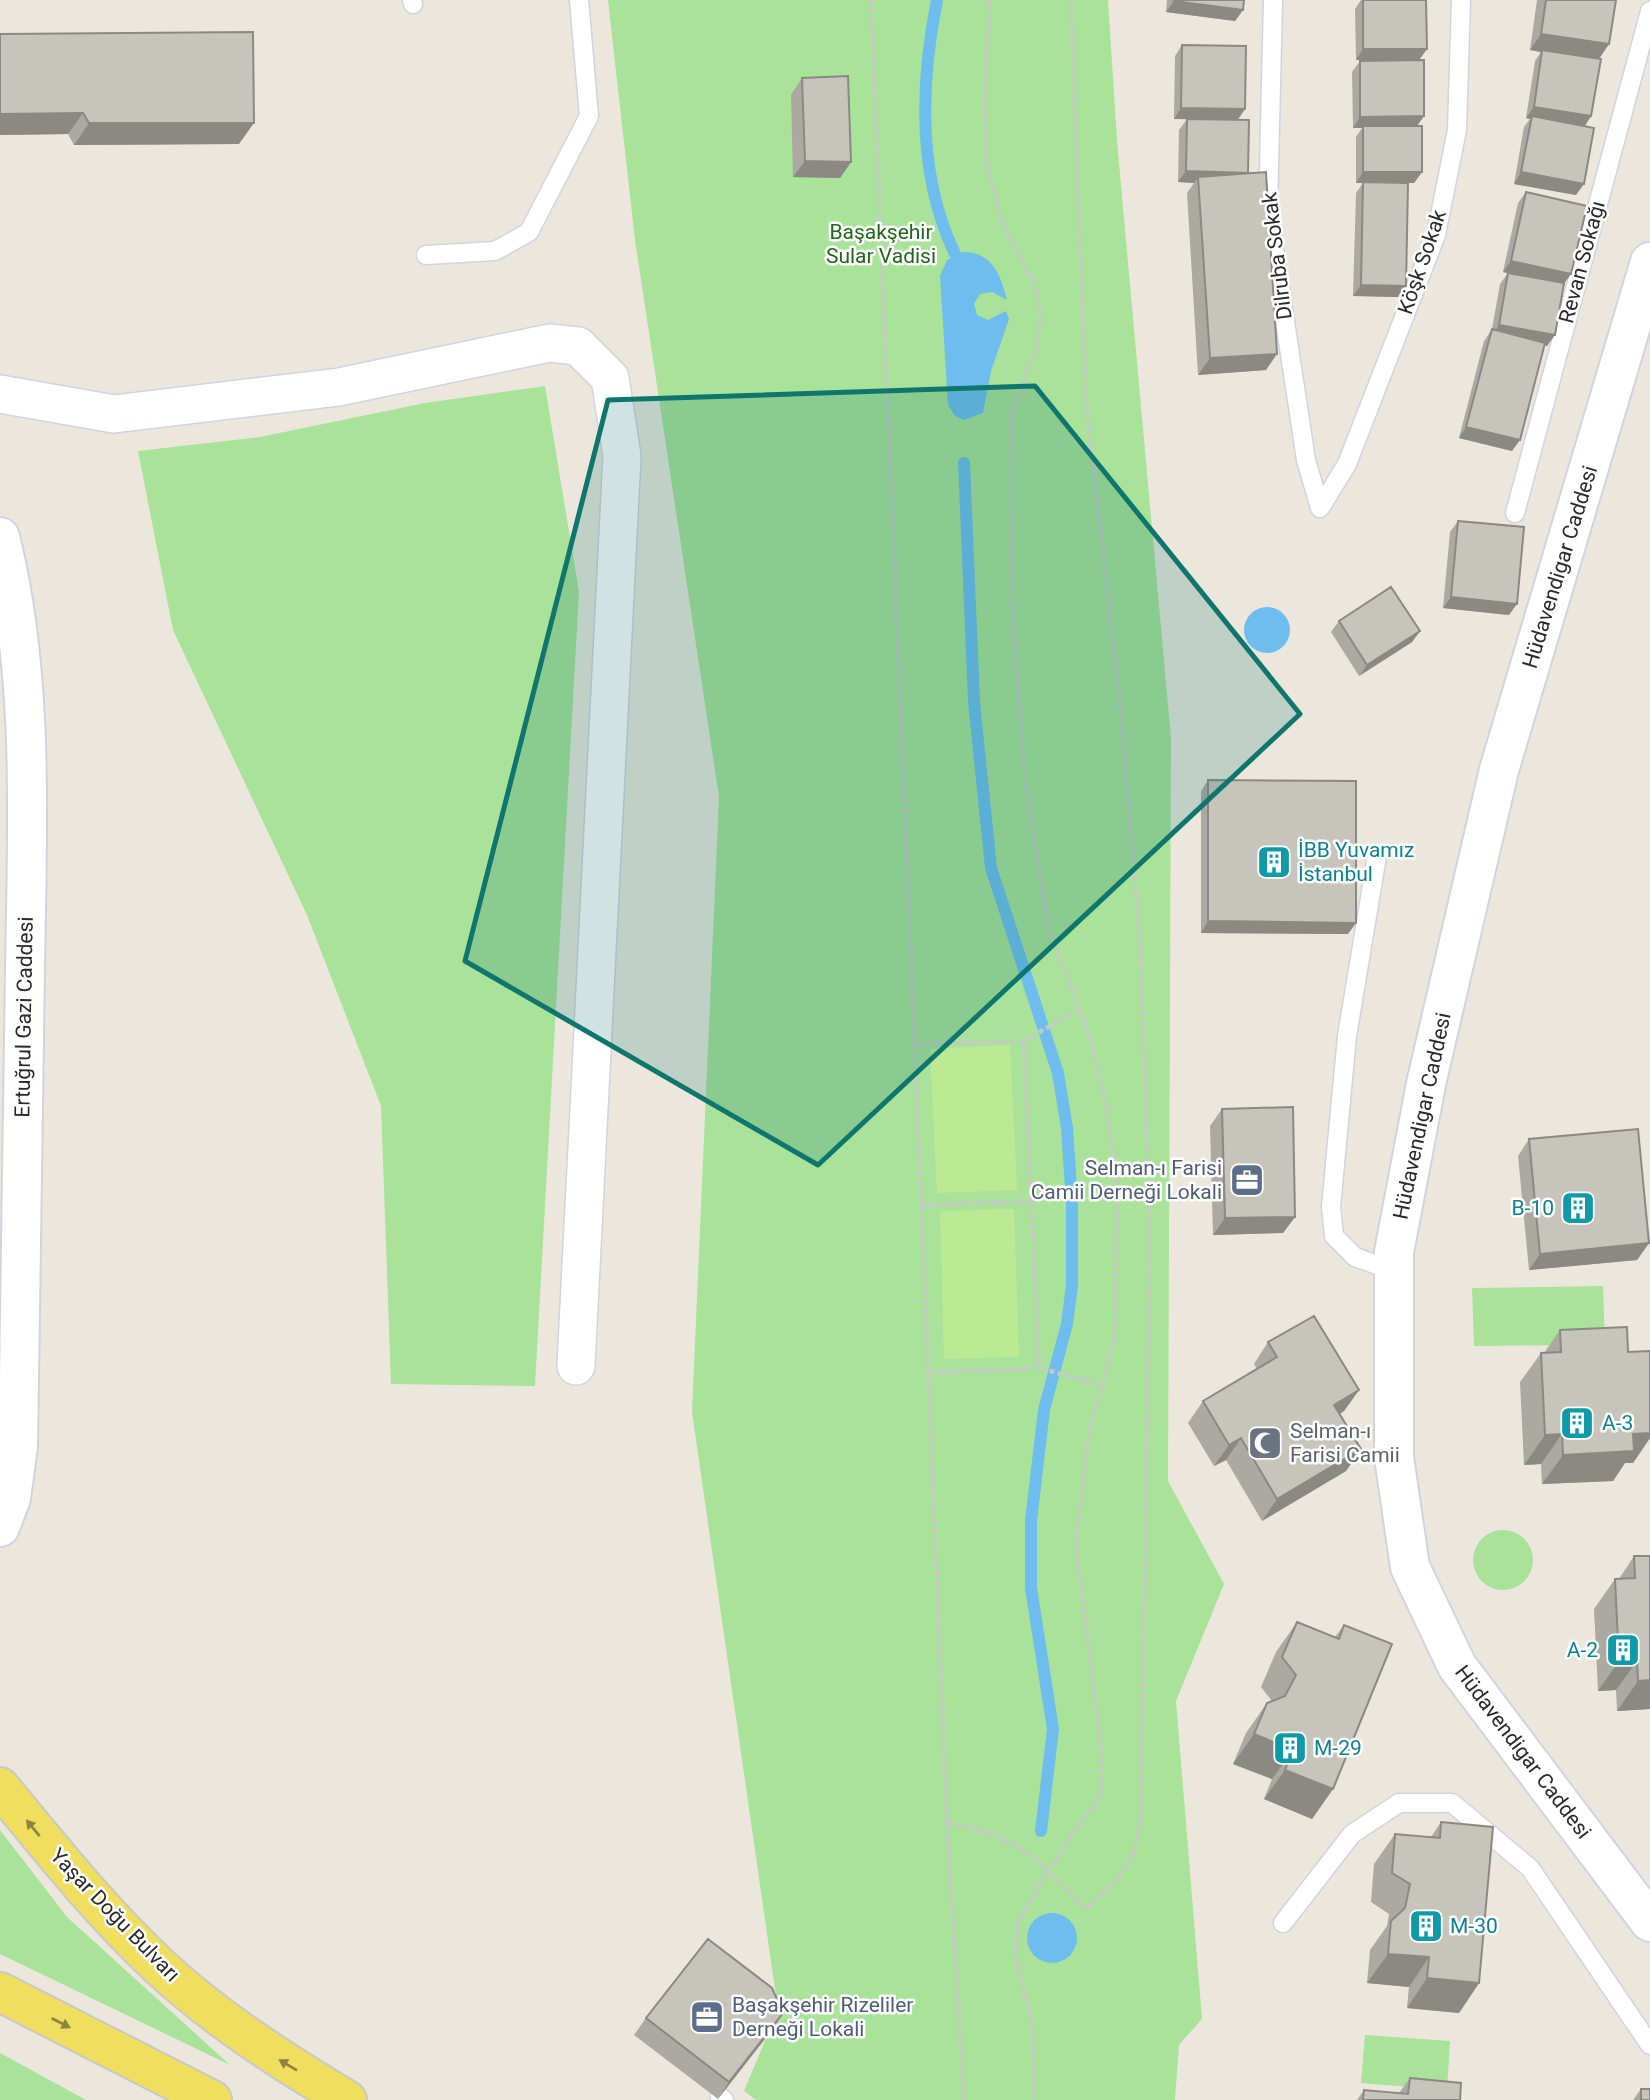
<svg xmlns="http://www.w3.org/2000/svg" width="1650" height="2100" font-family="Roboto,sans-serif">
  <rect width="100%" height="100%" fill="#ece7dc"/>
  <path fill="#a9e299" d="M 608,0 L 1108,0 L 1117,141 L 1171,738 L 1168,1481 L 1224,1584 L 1176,1701 L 1202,2019 L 1179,2045 L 1175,2100 L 756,2100 L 744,2091 L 778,2010 L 692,1412 L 719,797 L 635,240 Z
    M 545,386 L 579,592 L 535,1386 L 391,1384 L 381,1106 L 307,915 L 173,630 L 138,451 L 260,437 L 425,403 Z
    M 1603,1286 L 1605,1345 L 1474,1346 L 1472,1288 Z
    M1473 1560a30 30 0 1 1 60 0a30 30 0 1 1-60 0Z
    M 0,1830 L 67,1917 L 230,2065 L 0,1954 Z
    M 1365,2035 L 1450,2041 L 1447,2090 L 1361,2083 Z
    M 0,2053 L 86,2100 L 0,2100 Z"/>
  <path fill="#bcea94" d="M 1010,1045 L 1017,1190 L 937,1193 L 930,1049 Z
    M 1014,1209 L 1019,1357 L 944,1359 L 940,1211 Z"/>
  <path fill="#6fbdee" d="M 963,252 C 992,252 1001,275 1007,300 L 992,292 L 980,294 L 974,304 L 977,315 L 988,320 L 1006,311 L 1009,319 L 991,371 L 983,413 L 964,420 L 955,416 L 948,405 L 940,276 L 947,260 Z
    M1244 630a23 23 0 1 1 46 0a23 23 0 1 1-46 0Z
    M1027 1938a25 25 0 1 1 50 0a25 25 0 1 1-50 0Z"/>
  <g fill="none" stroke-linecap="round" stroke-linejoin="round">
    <path stroke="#6fbdee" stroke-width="12" d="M 937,0 C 920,85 917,175 955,254
      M 964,463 L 974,702 L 991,868 L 1058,1073 L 1067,1128 L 1072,1203 L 1072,1285 L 1067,1324 L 1044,1410 L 1031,1521 L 1031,1588 L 1053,1729 L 1041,1831"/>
    <g stroke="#d1d3e3" stroke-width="21">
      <path id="lane" d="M 412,0 L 413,4
        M 1273,0 L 1268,209 L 1306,460 L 1320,508
        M 426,255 L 495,251 L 529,232 L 589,116 L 579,0
        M 1320,508 L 1347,464 L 1436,235 L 1457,130 L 1461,0
        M 1515,513 L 1650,11
        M 1377,856 L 1347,1036 L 1331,1207 L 1334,1236 L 1355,1257 L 1394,1271
        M 1283,1923 L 1352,1834 L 1399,1803 L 1452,1803 L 1530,1868 L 1650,2045
        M 720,2097 L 724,2100"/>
    </g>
    <g stroke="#d1d3e3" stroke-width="40">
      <path id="street" d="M 0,394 L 114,414 L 339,387 L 549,343 L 578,346 L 610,378 L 622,456 L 576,1366"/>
    </g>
    <g stroke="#d1d3e3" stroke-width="42">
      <path id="secondary" d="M 1650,262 L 1499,770 L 1426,1084 L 1394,1252 L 1394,1457 L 1410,1567 L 1457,1666 L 1650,1922
        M 0,537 C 35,677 27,827 25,970 C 23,1129 20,1288 18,1447 L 11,1498 L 0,1527"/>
    </g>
    <g stroke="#c8c8c8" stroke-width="42">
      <path id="primary" d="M 0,1787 C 51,1849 101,1912 160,1967 C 216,2019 282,2061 347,2100
        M 0,1992 L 212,2100"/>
    </g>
    <path stroke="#c8c8c8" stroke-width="4.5" stroke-dasharray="5 3.5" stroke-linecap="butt" d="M 871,0 L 947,1823 L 964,2100
      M 990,0 L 984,101 L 986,162 L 1003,226 L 1035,285 L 1041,316 L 1038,341 L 1012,414 L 1012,603 L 1024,770 L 1048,926 L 1090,1038 L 1106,1104 L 1117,1173 L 1115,1336 L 1088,1438 L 1076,1541 L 1102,1756 L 1100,1795 L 1048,1871 L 1017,1924 L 1016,1959 L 1032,2022 L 1034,2100
      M 1024,1041 L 1078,1010
      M 917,1044 L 1024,1041 L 1039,1368
      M 924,1205 L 1031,1201
      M 931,1373 L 1039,1368 L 1102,1385
      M 947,1823 C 1018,1834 1038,1860 1085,1909 C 1121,1880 1137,1861 1141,1814 L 1150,1228 L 1140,938 L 1119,692 L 1086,405 L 1071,0"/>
    <use href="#lane" stroke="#fff" stroke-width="18"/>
    <use href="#street" stroke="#fff" stroke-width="37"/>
    <use href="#secondary" stroke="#fff" stroke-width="38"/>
    <use href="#primary" stroke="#f0de5e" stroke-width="38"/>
  </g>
  <path fill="#aba9a2" d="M 1167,0 L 1244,0 L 1243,10 L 1235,21 L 1166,12 Z
    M 1351,0 L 1426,0 L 1427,49 L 1419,60 L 1356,60 L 1355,9 L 1361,0 Z
    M 1537,0 L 1616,0 L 1609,44 L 1599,59 L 1591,116 L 1585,126 L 1576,195 L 1514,184 L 1524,127 L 1530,119 L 1526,118 L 1535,61 L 1541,52 L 1530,50 Z
    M 0,34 L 239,144 L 74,145 L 68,134 L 0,135 Z
    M 1182,45 L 1245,109 L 1238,120 L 1247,174 L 1266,370 L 1198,375 L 1187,193 L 1194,183 L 1178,182 L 1179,130 L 1187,119 L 1174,119 L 1175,56 Z
    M 1360,61 L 1424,116 L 1417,126 L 1422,172 L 1414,183 L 1392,183 L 1398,297 L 1353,296 L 1356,193 L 1363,183 L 1356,183 L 1356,137 L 1362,128 L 1353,128 L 1352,72 Z
    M 802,78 L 851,162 L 840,178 L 793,177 L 791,95 Z
    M 1526,192 L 1564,285 L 1547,346 L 1544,346 L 1512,451 L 1459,438 L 1484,341 L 1492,329 L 1500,284 L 1508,273 L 1503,272 L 1518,203 Z
    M 1458,521 L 1509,615 L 1443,608 L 1450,532 Z
    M 1339,621 L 1420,631 L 1412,642 L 1359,676 L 1331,632 Z
    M 1208,780 L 1348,934 L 1201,933 L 1201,791 Z
    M 1222,1109 L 1295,1217 L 1283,1233 L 1213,1235 L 1210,1126 Z
    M 1529,1139 L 1649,1243 L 1637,1260 L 1529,1270 L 1518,1156 Z
    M 1560,1330 L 1650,1360 L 1650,1438 L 1633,1463 L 1625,1463 L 1613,1481 L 1542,1484 L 1541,1464 L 1524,1465 L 1520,1382 L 1541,1353 L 1544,1353 Z
    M 1268,1342 L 1359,1390 L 1344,1411 L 1340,1414 L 1361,1449 L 1346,1471 L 1262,1521 L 1226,1460 L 1214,1466 L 1188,1423 L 1203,1401 L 1257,1369 L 1254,1364 Z
    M 1634,1556 L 1650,1556 L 1650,1709 L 1617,1711 L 1616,1690 L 1598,1691 L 1594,1609 L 1615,1579 L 1619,1579 Z
    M 1297,1622 L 1335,1637 L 1344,1625 L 1333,1789 L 1312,1819 L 1264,1799 L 1272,1779 L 1233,1764 L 1246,1733 L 1267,1703 L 1272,1701 L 1261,1687 L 1276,1652 Z
    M 1441,1822 L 1479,1983 L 1459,2013 L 1407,2008 L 1409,1987 L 1367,1983 L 1370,1950 L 1387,1926 L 1389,1914 L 1371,1902 L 1374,1864 L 1395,1834 L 1431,1837 Z
    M 783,2013 L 718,2099 L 634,2035 L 646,2018 Z
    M 1410,2078 L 1460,2100 L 1357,2100 L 1364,2090 L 1399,2093 Z
    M 1641,2089 L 1650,2100 L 1633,2100 Z"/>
  <path fill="#8b8984" d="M 1174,1 L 1243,10 L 1235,21 L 1166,12 Z
    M 1541,34 L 1609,44 L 1598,60 L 1542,50 L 1541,52 L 1530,50 Z
    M 1363,49 L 1427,49 L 1419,60 L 1356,60 Z
    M 1534,107 L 1591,116 L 1584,127 L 1532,116 L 1530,119 L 1526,118 Z
    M 1181,108 L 1245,109 L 1237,120 L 1174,119 Z
    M 83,113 L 68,134 L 0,135 L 0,114 Z
    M 1424,116 L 1416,127 L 1363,126 L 1362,128 L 1353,128 L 1360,117 Z
    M 89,123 L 254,123 L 239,144 L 74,145 Z
    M 805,161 L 851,162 L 840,178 L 793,177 Z
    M 1186,171 L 1248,173 L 1198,177 L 1194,183 L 1178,182 Z
    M 1363,172 L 1422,172 L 1414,183 L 1356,183 Z
    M 1521,172 L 1584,184 L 1576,195 L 1514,184 Z
    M 1511,261 L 1571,274 L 1563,285 L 1503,272 Z
    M 1361,285 L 1406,286 L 1398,297 L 1353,296 Z
    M 1499,325 L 1555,335 L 1547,346 L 1491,337 Z
    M 1277,354 L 1266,370 L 1198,375 L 1210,358 Z
    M 1466,427 L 1520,440 L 1512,451 L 1459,438 Z
    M 1451,597 L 1517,604 L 1509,615 L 1443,608 Z
    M 1420,631 L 1412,642 L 1359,676 L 1367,665 Z
    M 1208,921 L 1356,923 L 1348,934 L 1201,933 Z
    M 1295,1217 L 1283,1233 L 1213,1235 L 1225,1218 Z
    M 1649,1243 L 1637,1260 L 1529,1270 L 1540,1254 Z
    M 1359,1390 L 1344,1411 L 1319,1426 L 1334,1405 Z
    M 1650,1433 L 1650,1438 L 1633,1463 L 1625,1463 L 1613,1481 L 1542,1484 L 1563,1455 L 1633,1434 Z
    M 1562,1434 L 1541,1464 L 1524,1465 L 1545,1435 Z
    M 1241,1438 L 1226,1460 L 1214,1466 L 1229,1445 Z
    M 1361,1449 L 1346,1471 L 1262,1521 L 1277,1499 Z
    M 1619,1661 L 1637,1661 L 1616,1690 L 1598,1691 Z
    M 1650,1680 L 1650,1709 L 1617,1711 L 1638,1681 Z
    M 1254,1734 L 1293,1750 L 1272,1779 L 1233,1764 Z
    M 1285,1770 L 1333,1789 L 1312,1819 L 1264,1799 Z
    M 1388,1954 L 1429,1957 L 1409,1987 L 1367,1983 Z
    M 1427,1978 L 1479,1983 L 1459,2013 L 1407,2008 Z
    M 783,2013 L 772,2030 L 718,2099 L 729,2082 Z"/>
  <path fill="#c7c4bc" stroke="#8b8984" stroke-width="2" d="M 1174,0 L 1244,0 L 1243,10 L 1174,1 Z
    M 1363,0 L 1426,0 L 1427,49 L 1363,49 Z
    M 1546,0 L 1616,0 L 1609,44 L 1541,34 Z
    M 253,32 L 254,123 L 89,123 L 83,113 L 0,114 L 0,34 Z
    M 1182,45 L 1246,46 L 1245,109 L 1181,108 Z
    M 1542,50 L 1601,59 L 1591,116 L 1534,107 Z
    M 1424,60 L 1424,116 L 1360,117 L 1360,61 Z
    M 848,76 L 851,162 L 805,161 L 802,78 Z
    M 1532,116 L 1594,128 L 1584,184 L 1521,172 Z
    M 1187,119 L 1249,120 L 1248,173 L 1186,171 Z
    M 1363,126 L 1422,126 L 1422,172 L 1363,172 Z
    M 1266,172 L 1277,354 L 1210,358 L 1198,177 Z
    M 1363,182 L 1408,183 L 1406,286 L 1361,285 Z
    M 1526,192 L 1587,206 L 1571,274 L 1511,261 Z
    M 1508,273 L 1564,283 L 1555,335 L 1499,325 Z
    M 1492,329 L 1545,343 L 1520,440 L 1466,427 Z
    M 1458,521 L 1524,527 L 1517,604 L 1451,597 Z
    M 1391,587 L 1420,631 L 1367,665 L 1339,621 Z
    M 1208,780 L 1356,781 L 1356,923 L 1208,921 Z
    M 1293,1107 L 1295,1217 L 1225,1218 L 1222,1109 Z
    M 1638,1129 L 1649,1243 L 1540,1254 L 1529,1139 Z
    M 1314,1316 L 1359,1390 L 1334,1405 L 1361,1449 L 1277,1499 L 1241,1438 L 1229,1445 L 1203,1401 L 1277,1357 L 1268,1342 Z
    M 1627,1327 L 1628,1352 L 1650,1351 L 1650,1433 L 1633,1434 L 1634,1451 L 1563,1455 L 1562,1434 L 1545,1435 L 1541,1353 L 1561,1352 L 1560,1330 Z
    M 1634,1556 L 1650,1556 L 1650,1680 L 1638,1681 L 1637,1661 L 1619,1661 L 1615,1579 L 1635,1578 Z
    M 1297,1622 L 1339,1639 L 1344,1625 L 1392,1644 L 1333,1789 L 1285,1770 L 1293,1750 L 1254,1734 L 1267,1703 L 1285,1696 L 1296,1675 L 1282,1657 Z
    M 1441,1822 L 1493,1827 L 1479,1983 L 1427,1978 L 1429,1957 L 1388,1954 L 1391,1921 L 1405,1908 L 1410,1884 L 1392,1873 L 1395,1834 L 1440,1838 Z
    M 708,1939 L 772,1988 L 783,2013 L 729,2082 L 646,2018 Z
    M 1410,2078 L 1461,2083 L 1460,2100 L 1363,2100 L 1364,2090 L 1408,2094 Z
    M 1641,2089 L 1650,2089 L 1650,2100 L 1641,2100 Z"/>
  <defs><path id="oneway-solid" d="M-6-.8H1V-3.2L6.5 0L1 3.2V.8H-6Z" transform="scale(1.75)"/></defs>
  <g fill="#8d8444">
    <use href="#oneway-solid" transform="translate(33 1828) rotate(-129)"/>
    <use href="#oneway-solid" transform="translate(61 2023) rotate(27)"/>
    <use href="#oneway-solid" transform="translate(288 2065) rotate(-149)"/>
  </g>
  <path fill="#0f766e" fill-opacity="0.2" stroke="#0f766e" stroke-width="5" stroke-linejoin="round" d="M 1035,386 L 1300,714 L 818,1165 L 465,961 L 608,400 Z"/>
  <defs>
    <g id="building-square" transform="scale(1.75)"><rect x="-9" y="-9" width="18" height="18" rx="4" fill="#0f9aa8" stroke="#fff"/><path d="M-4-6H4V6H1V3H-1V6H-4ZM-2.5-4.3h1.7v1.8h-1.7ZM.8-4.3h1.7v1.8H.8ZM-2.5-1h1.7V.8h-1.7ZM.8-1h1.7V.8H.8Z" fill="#fff"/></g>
    <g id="office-square" transform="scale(1.75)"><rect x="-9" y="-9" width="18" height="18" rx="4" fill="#5c6f8a" stroke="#fff"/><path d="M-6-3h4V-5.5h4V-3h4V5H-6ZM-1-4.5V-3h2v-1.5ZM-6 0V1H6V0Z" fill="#fff"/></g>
    <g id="mosque-square" transform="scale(1.75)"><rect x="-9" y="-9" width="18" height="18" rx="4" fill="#6b7280" stroke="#fff"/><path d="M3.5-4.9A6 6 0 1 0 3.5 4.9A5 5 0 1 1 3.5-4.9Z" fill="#fff"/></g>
  </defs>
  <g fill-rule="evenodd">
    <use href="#building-square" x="1274" y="862"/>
    <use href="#office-square" x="1247" y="1180"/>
    <use href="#building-square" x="1578" y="1208"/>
    <use href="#building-square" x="1577" y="1423"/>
    <use href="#mosque-square" x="1265" y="1443"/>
    <use href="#building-square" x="1623" y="1650"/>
    <use href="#building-square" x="1290" y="1748"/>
    <use href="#building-square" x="1426" y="1926"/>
    <use href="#office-square" x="707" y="2017"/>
  </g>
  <g text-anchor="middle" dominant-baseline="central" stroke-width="5" stroke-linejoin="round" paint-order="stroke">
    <g font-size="21" fill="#21671a" stroke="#fff">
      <text x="881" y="232">Başakşehir<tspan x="881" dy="24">Sular Vadisi</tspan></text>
    </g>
    <g font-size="21" fill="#2a2a2a" stroke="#fff">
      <text transform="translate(1277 256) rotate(-97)">Dilruba Sokak</text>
      <text transform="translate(1422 262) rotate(-71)">Köşk Sokak</text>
      <text transform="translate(1582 262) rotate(-75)">Revan Sokağı</text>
      <text transform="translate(1560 567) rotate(-73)">Hüdavendigar Caddesi</text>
      <text transform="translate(24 1017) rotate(-89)">Ertuğrul Gazi Caddesi</text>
      <text transform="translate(1422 1116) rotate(-78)">Hüdavendigar Caddesi</text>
      <text transform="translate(1523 1752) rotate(53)">Hüdavendigar Caddesi</text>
      <text transform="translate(115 1915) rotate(46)">Yaşar Doğu Bulvarı</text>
    </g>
    <g font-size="21" fill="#0d838f" stroke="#fff" text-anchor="start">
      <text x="1298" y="850">İBB Yuvamız<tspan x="1298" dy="24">İstanbul</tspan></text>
      <text x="1554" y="1208" text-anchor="end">B-10</text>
      <text x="1602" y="1423">A-3</text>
      <text x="1598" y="1650" text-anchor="end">A-2</text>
      <text x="1314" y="1748">M-29</text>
      <text x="1450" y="1926">M-30</text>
    </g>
    <g font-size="21" fill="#4e5e75" stroke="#fff" text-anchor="end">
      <text x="1222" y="1168">Selman-ı Farisi<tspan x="1222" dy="24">Camii Derneği Lokali</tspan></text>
      <text x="732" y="2005" text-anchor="start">Başakşehir Rizeliler<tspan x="732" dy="24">Derneği Lokali</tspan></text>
    </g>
    <g font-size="21" fill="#5b616d" stroke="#fff" text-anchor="start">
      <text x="1290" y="1431">Selman-ı<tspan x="1290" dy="24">Farisi Camii</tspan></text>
    </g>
  </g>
</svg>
